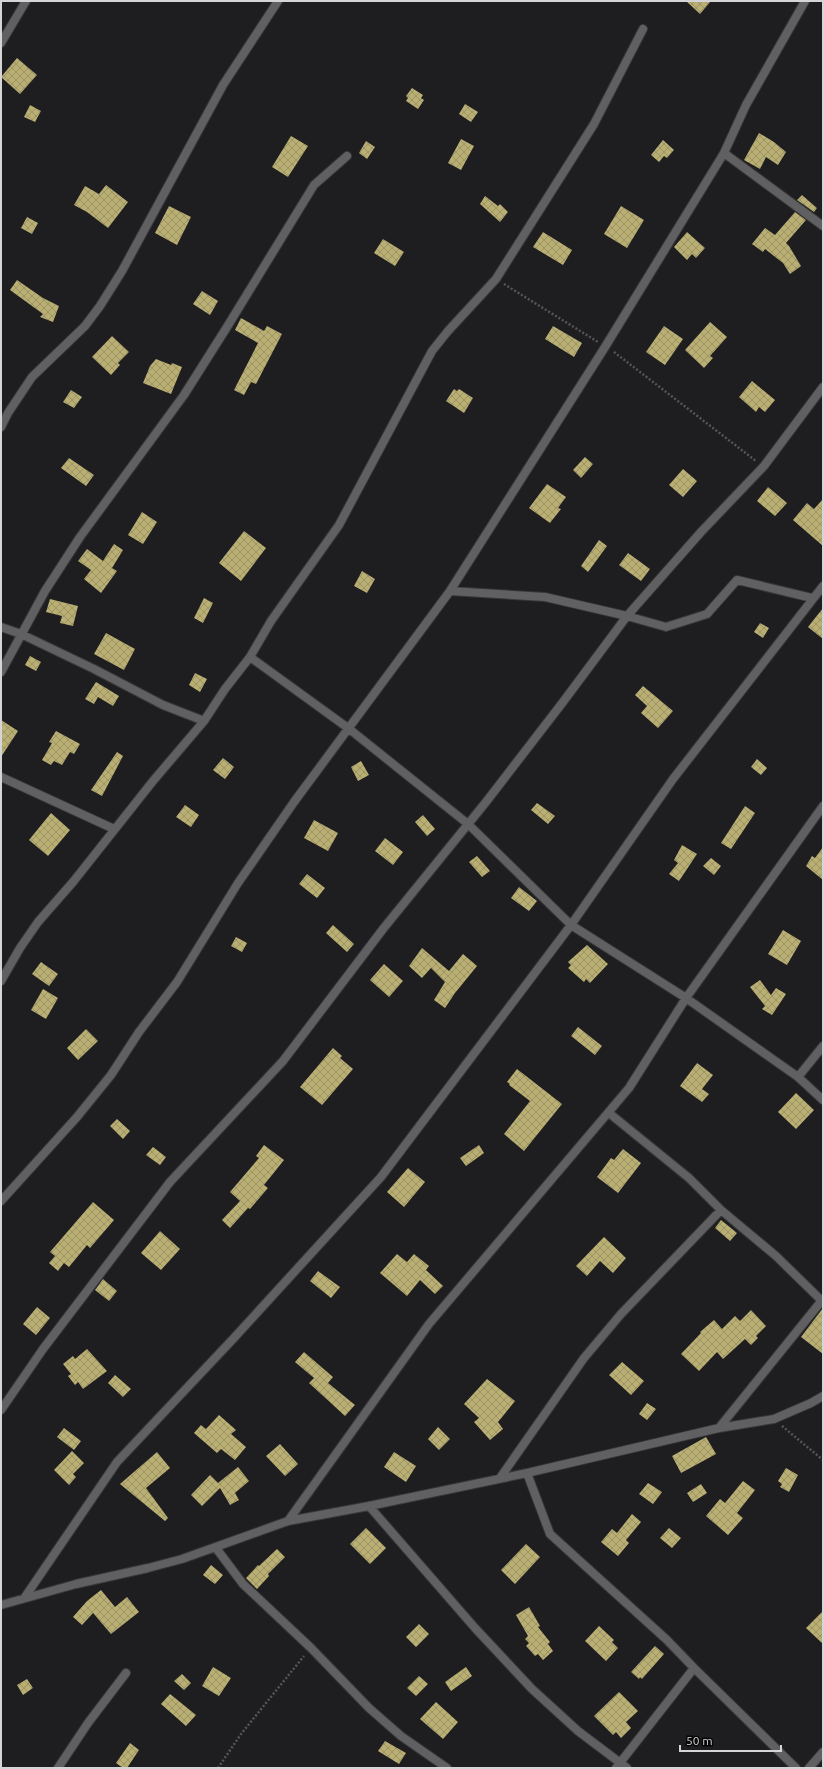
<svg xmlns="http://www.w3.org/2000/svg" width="824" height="1769" font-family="Ubuntu,sans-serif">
  <defs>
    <pattern id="building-cross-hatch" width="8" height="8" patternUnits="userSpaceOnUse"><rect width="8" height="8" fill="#baaf73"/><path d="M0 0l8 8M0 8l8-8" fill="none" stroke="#9c9366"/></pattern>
  </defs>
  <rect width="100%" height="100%" fill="#1e1d1f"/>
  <path fill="url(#building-cross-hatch)" d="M 686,1 L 711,1 L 700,14 Z
    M 17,58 L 37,75 L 20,94 L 1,77 Z
    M 412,88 L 423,95 L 421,98 L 424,100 L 418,109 L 406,101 L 408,98 L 406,96 Z
    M 465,104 L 478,112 L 471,122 L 459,114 Z
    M 30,105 L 41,111 L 35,122 L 24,117 Z
    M 759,133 L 774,142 L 786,152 L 778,165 L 766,157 L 760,169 L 744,160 Z
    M 291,136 L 308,146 L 288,177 L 272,167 Z
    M 461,139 L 474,146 L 461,170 L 448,163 Z
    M 663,140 L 674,150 L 667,158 L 664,156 L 659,162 L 651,155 Z
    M 366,141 L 375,147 L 367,159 L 359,153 Z
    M 106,185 L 128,202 L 108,228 L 87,212 L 74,205 L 85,186 L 99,194 Z
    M 802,195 L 817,208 L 814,212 L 797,200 Z
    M 485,196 L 498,206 L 500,204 L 508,212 L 500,222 L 480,204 Z
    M 169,206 L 191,217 L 177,245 L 155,233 Z
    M 621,206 L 644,220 L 627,248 L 604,234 Z
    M 795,212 L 806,220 L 786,243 L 789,246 L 801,266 L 790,274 L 783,263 L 765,249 L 763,252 L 752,244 L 765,228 L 775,235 Z
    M 27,217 L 38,223 L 32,234 L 21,228 Z
    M 543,232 L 572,250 L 563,265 L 533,247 Z
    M 687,232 L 705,248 L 696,258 L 692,254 L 687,260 L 674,247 Z
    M 383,239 L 404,252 L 395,266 L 374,253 Z
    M 17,280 L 43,298 L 59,306 L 53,322 L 40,317 L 43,314 L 10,290 Z
    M 202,291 L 218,301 L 210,315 L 193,304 Z
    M 241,318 L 264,331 L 267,326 L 282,334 L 256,384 L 251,382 L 244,395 L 234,390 L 258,343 L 235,330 Z
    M 710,322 L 727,337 L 710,356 L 713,358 L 704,368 L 685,350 Z
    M 553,326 L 582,343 L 574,357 L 545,339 Z
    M 664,326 L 683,339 L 665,365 L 646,352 Z
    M 112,336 L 129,352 L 118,363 L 120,365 L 111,375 L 92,357 Z
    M 156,359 L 171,365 L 172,363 L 182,367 L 171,394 L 143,383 L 150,366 Z
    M 752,381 L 775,400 L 765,412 L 759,407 L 756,412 L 739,397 Z
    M 454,389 L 457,391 L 459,389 L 473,398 L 464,413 L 446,401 Z
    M 71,390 L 82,397 L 74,408 L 63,402 Z
    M 585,457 L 593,464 L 581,478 L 573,470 Z
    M 69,458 L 94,475 L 86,486 L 61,468 Z
    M 683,469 L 697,481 L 683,497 L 669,485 Z
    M 547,484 L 566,497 L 558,508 L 561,509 L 550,523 L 529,508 Z
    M 768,487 L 787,503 L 775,516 L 757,501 Z
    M 823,499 L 823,546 L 793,520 L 807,503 L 814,509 Z
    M 142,512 L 157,522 L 143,544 L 128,535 Z
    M 244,531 L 266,548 L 241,581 L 219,563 Z
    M 599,540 L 607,546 L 588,572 L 581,566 Z
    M 114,544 L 123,550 L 112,568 L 117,571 L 101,593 L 84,579 L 91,570 L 78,561 L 87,549 L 103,561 Z
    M 628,553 L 650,569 L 641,581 L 619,565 Z
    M 362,571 L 375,579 L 367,593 L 354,586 Z
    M 204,598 L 213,603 L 203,623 L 194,618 Z
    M 50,599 L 78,606 L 73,626 L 60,623 L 62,616 L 46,612 Z
    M 823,608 L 823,639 L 808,627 Z
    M 760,623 L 769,628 L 763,638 L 754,632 Z
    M 106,633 L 135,649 L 124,670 L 94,654 Z
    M 30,656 L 41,662 L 36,671 L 25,665 Z
    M 195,673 L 207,679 L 200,692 L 189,685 Z
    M 96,682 L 119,696 L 113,706 L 98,697 L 94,704 L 85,699 Z
    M 643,686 L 673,711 L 658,728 L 641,713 L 647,706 L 635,695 Z
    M 1,720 L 18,731 L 1,757 Z
    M 56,731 L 80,744 L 74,754 L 70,752 L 62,765 L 54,761 L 51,765 L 42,760 L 52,743 L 49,742 Z
    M 117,752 L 123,756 L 102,796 L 91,790 Z
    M 223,758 L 234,767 L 225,779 L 213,770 Z
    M 757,759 L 767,768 L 761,775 L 751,767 Z
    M 361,761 L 369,775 L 358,781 L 351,767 Z
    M 537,803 L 555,816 L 548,824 L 531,810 Z
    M 185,805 L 199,815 L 191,827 L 176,817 Z
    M 745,806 L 755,813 L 731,849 L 721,843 Z
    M 51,813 L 70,830 L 48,856 L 29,840 Z
    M 423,815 L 435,829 L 427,836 L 415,822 Z
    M 314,820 L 338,833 L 328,851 L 304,838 Z
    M 385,838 L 403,852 L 393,865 L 375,851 Z
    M 682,845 L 697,854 L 679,881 L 669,874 L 678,863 L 674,860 Z
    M 823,847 L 823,880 L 806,866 L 812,856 L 815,858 Z
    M 477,856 L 490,871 L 482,877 L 469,862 Z
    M 711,858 L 721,866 L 714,875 L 703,866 Z
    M 307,874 L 325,888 L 317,898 L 299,884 Z
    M 519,887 L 537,901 L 529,911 L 511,898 Z
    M 333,925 L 354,944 L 347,952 L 326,933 Z
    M 783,930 L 801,941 L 787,965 L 768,954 Z
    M 236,937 L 247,943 L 242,952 L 231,946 Z
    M 587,945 L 608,964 L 590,983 L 586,979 L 584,982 L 568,968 L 571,965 L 568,962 Z
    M 422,948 L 449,971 L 463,954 L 477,966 L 455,993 L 445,1008 L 434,1000 L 445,982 L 431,968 L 422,978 L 409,966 Z
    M 41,962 L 58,974 L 49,986 L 32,974 Z
    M 384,964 L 403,981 L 389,997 L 370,980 Z
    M 760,980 L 771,995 L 776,988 L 786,994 L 772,1015 L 762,1009 L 765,1006 L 750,987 Z
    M 43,989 L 58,998 L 46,1019 L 31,1010 Z
    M 578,1027 L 602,1046 L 595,1055 L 571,1036 Z
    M 86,1029 L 98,1041 L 78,1060 L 67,1048 Z
    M 333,1048 L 342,1056 L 340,1058 L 353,1069 L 322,1105 L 300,1087 Z
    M 697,1063 L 713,1075 L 702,1089 L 709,1094 L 702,1102 L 680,1086 Z
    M 517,1069 L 562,1104 L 524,1151 L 504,1134 L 530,1101 L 509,1085 L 510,1084 L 507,1082 Z
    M 796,1093 L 814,1110 L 796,1129 L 778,1112 Z
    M 117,1119 L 130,1131 L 123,1139 L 110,1126 Z
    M 264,1145 L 284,1160 L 264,1185 L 268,1188 L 250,1209 L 248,1208 L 230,1228 L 222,1220 L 240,1201 L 230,1192 L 259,1158 L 256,1156 Z
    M 479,1145 L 484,1153 L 466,1166 L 460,1158 Z
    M 153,1147 L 166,1157 L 160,1165 L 146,1155 Z
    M 623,1149 L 641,1163 L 618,1193 L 597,1177 L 611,1158 L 614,1160 Z
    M 408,1168 L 425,1182 L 404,1207 L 387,1192 Z
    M 93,1202 L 114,1220 L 90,1248 L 87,1245 L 69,1267 L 64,1263 L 58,1271 L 49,1263 L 55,1256 L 50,1252 Z
    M 721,1220 L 737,1233 L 730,1241 L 715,1228 Z
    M 160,1231 L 180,1249 L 161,1270 L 141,1253 Z
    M 604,1237 L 626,1258 L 613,1273 L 600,1261 L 587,1276 L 576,1266 Z
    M 397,1254 L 407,1262 L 414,1254 L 429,1266 L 426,1270 L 443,1286 L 435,1294 L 420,1280 L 407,1296 L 380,1273 Z
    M 318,1271 L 340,1287 L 331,1298 L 310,1281 Z
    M 103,1279 L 117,1291 L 109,1301 L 95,1290 Z
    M 37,1307 L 50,1318 L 36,1335 L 23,1324 Z
    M 823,1308 L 823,1354 L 801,1337 Z
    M 751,1310 L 766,1326 L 756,1336 L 758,1338 L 751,1345 L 745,1339 L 723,1359 L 717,1352 L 699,1371 L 681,1354 L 701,1333 L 700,1332 L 714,1320 L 722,1329 L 735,1316 L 740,1321 Z
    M 87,1349 L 107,1371 L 83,1389 L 78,1382 L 75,1385 L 68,1376 L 71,1374 L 63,1364 L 73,1356 L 75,1359 Z
    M 304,1352 L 333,1377 L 328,1383 L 355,1405 L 345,1416 L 309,1383 L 314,1378 L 295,1362 Z
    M 622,1362 L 644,1381 L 631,1395 L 609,1375 Z
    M 115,1375 L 131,1389 L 123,1397 L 108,1383 Z
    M 487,1379 L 515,1401 L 498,1422 L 503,1429 L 490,1440 L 474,1422 L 479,1418 L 464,1404 Z
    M 647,1403 L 656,1409 L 647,1420 L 639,1414 Z
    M 219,1415 L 236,1430 L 231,1434 L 246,1447 L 235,1460 L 221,1449 L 217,1453 L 194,1433 L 201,1425 L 206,1429 Z
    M 438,1427 L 450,1439 L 439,1450 L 428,1439 Z
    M 64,1428 L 81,1441 L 74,1450 L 57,1437 Z
    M 706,1437 L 716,1454 L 681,1473 L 672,1456 Z
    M 280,1444 L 298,1464 L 285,1476 L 266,1456 Z
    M 72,1451 L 84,1463 L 73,1474 L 76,1477 L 69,1485 L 54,1470 Z
    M 157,1452 L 170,1468 L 146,1488 L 168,1518 L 165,1521 L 120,1484 Z
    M 394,1452 L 416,1466 L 406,1482 L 384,1467 Z
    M 238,1467 L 249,1481 L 235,1493 L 239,1500 L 230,1505 L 220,1488 L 202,1506 L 191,1495 L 210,1475 L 218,1483 Z
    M 786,1468 L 798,1475 L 789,1492 L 780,1487 L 782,1484 L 778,1481 Z
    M 743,1481 L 755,1490 L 737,1513 L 743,1518 L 728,1535 L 706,1516 L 720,1499 L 725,1503 Z
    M 648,1483 L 662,1492 L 653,1504 L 639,1494 Z
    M 701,1484 L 707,1493 L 693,1502 L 687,1493 Z
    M 632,1514 L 641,1522 L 626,1540 L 629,1543 L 618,1556 L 601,1542 L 612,1529 L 617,1533 Z
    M 366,1528 L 386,1548 L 370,1564 L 350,1544 Z
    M 669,1528 L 681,1538 L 672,1548 L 660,1538 Z
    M 526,1544 L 540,1557 L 515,1584 L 501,1570 Z
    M 277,1549 L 285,1557 L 268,1574 L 269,1576 L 257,1589 L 246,1578 L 258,1565 L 259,1566 Z
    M 211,1565 L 223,1575 L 215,1584 L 203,1575 Z
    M 101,1590 L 115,1607 L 127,1597 L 139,1612 L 111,1634 L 93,1613 L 82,1625 L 73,1617 L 87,1601 Z
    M 529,1607 L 540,1626 L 538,1627 L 550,1642 L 548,1644 L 553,1651 L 543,1660 L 538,1654 L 535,1656 L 526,1646 L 529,1643 L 525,1639 L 528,1636 L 516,1615 Z
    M 823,1611 L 823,1644 L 806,1628 Z
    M 419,1624 L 429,1634 L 416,1647 L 406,1637 Z
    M 599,1626 L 614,1640 L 612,1642 L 618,1648 L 606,1661 L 585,1641 Z
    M 655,1646 L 664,1654 L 642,1679 L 640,1677 L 639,1679 L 631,1672 Z
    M 213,1667 L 231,1678 L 219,1696 L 202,1686 Z
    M 466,1667 L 472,1676 L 451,1691 L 445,1682 Z
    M 182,1674 L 191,1683 L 184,1690 L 174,1681 Z
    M 419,1676 L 428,1684 L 416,1696 L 407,1688 Z
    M 27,1679 L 33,1688 L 23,1695 L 17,1685 Z
    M 619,1692 L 638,1711 L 626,1722 L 631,1728 L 621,1738 L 616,1732 L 613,1735 L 594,1716 Z
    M 170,1694 L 196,1715 L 186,1726 L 161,1704 Z
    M 436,1702 L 458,1722 L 443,1739 L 420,1719 Z
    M 385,1741 L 406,1753 L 399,1764 L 378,1751 Z
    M 130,1743 L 139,1750 L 127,1768 L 123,1768 L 116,1763 Z"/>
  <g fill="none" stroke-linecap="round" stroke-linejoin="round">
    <g stroke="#383739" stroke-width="10">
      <path id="street" d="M 1,43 L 26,1
        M 724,153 L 823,226
        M 1,427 L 8,413 L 32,377 L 85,326 L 100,306 L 122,271 L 223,85 L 278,1
        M 450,591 L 545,597 L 627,616 L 666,627 L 707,614 L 737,580 L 812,598
        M 1,627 L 21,634 L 94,669 L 163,705 L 204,721 L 153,781 L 73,882 L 38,922 L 20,948 L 1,981
        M 250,657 L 348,728 L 468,824 L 571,925 L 686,998 L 798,1077 L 823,1100
        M 1,672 L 45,591 L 80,537 L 184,395 L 227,327 L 314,185 L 347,156
        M 204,721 L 225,689 L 250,657 L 271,621 L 339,525 L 432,351 L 448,331 L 496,279 L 594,124 L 643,29
        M 1,777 L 114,829
        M 798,1077 L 823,1046
        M 609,1113 L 689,1178 L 721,1210 L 776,1256 L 821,1300
        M 1,1201 L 77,1117 L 111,1075 L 139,1032 L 177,982 L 238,883 L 294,802 L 450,591 L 605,347 L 724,153 L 746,105 L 805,1
        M 1,1410 L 43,1349 L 170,1182 L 283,1061 L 383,929 L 486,802 L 563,702 L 627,616 L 701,532 L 764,466 L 823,387
        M 719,1428 L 823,1299
        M 527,1473 L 550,1534 L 667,1640 L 694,1668 L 616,1768
        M 500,1478 L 584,1358 L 621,1314 L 721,1210
        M 369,1506 L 475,1628 L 532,1689 L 578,1731 L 627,1768
        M 288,1521 L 429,1324 L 629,1088 L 686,998 L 823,806
        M 216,1548 L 243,1584 L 311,1648 L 369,1708 L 401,1736 L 447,1768
        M 25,1597 L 117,1462 L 233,1339 L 381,1177 L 571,925 L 673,779 L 823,586
        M 1,1605 L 76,1584 L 148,1568 L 182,1559 L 288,1521 L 369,1506 L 527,1473 L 719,1428 L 774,1419 L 811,1403 L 823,1396
        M 694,1668 L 796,1768
        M 58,1768 L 88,1723 L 126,1673
        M 809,1768 L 823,1752"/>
    </g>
    <path stroke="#565557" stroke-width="2.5" stroke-dasharray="2 2" stroke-linecap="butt" d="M 504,284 L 598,342
      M 614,352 L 756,461
      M 782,1426 L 823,1460
      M 218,1768 L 241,1734 L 304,1656"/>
    <use href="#street" stroke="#605f61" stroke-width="8"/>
  </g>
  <rect width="824" height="1769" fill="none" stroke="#d5d4d6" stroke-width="4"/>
  <path d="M680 1745v6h101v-6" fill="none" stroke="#d5d4d6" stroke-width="2"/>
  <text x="686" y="1745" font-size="12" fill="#d5d4d6" stroke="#080708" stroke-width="3" paint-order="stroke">50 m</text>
</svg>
